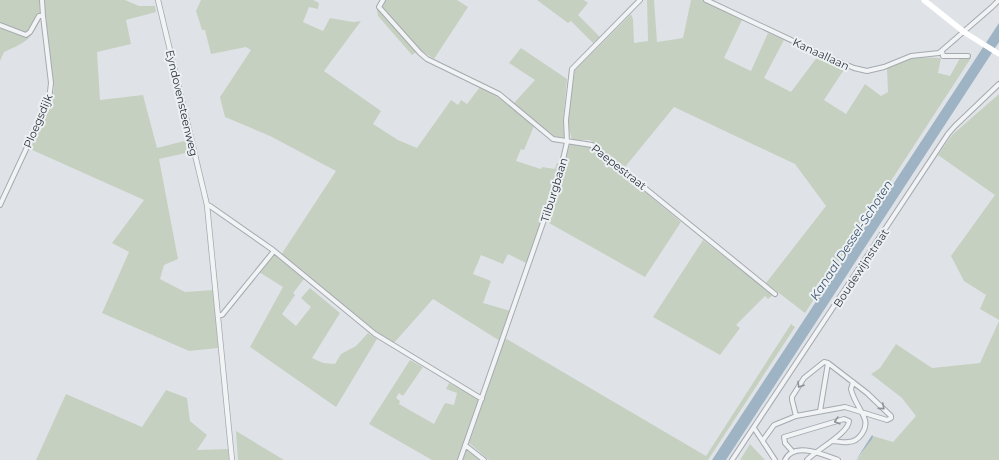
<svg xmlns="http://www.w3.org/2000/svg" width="999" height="460" font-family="Montserrat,sans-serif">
  <rect width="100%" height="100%" fill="#dfe3e7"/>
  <path fill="#c6d0c1" d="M 0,0 L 39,0 L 40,13 L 26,33 L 0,23 Z
    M 44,0 L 125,0 L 139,6 L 155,6 L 156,12 L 126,20 L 131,44 L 97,52 L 100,100 L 143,95 L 157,148 L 188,140 L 190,152 L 159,159 L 178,259 L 164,265 L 160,279 L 185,292 L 214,290 L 218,348 L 189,351 L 102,313 L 129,252 L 112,243 L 144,200 L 30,149 L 49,110 L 54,89 Z
    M 201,0 L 313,0 L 319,3 L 318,9 L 309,7 L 303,22 L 323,31 L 330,18 L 353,22 L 361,21 L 324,71 L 381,111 L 373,124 L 398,140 L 417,148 L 451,100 L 458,105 L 461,100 L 467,104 L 480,87 L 510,104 L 534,126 L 524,150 L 521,149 L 516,161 L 541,169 L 542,167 L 555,169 L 557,163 L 561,164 L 528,264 L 508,254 L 503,264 L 481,255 L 473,274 L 491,281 L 483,303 L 511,311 L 500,341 L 433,299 L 393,344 L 380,336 L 281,255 L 336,171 L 270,136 L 225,117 L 220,97 L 251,50 L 246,47 L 211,54 L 205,30 L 202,30 L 196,11 Z
    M 386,0 L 457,0 L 468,7 L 434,59 L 419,49 L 383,8 L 383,5 Z
    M 537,0 L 584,0 L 588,3 L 578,15 L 600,37 L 593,43 L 571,21 L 568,23 Z
    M 647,0 L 654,0 L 657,42 L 683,38 L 691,0 L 702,0 L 742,20 L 724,58 L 751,71 L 768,33 L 784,40 L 764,78 L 791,92 L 818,56 L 845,68 L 824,100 L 846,114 L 865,84 L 881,96 L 888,92 L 887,68 L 916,57 L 941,58 L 938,73 L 950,76 L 960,58 L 971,58 L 805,313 L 766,283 L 826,206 L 795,164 L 674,107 L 625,167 L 590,140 L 572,140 L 567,121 L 575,70 L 631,14 L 633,19 L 634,43 L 648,41 Z
    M 379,9 L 416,52 L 412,55 L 378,16 L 377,10 Z
    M 39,19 L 40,21 C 30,41 24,43 4,52 L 0,61 L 0,27 L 26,37 Z
    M 521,48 L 567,79 L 563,120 L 564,138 L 553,136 L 514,103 L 535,80 L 509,63 Z
    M 999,94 L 999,320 L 980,309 L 986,295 L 964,281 L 951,256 L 995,195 L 938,155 L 952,135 Z
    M 570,143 L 590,146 L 681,222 L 645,277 L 549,223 Z
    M 703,240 L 773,295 L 768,299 L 765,296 L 736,325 L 740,328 L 720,355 L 653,317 Z
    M 273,254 L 276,254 L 304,279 L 293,293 L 295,295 L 282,314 L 296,326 L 311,307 L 301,298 L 310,288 L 340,313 L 312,358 L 323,363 L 335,364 L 341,354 L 356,346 L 368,333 L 377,339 L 336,407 L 250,347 L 283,287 L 259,272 Z
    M 999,321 L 999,460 L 857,460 L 873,436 L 893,442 L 916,416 L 902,398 L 871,374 L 880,368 L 896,344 L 932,368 L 980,363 Z
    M 791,324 L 795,327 L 708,460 L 489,460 L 469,443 L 505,338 L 706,456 Z
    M 410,360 L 423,367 L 403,396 L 399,393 L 396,398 L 400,401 L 399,404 L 434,424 L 445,403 L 454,405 L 457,393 L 446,389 L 449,383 L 479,399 L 457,460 L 432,460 L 369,424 Z
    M 166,390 L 187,398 L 190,421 L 207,435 L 197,450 L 228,449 L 229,460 L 36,460 L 66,394 L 142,427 Z
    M 236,431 L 284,460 L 238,460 Z
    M 750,444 L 765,460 L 740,460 Z
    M 466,450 L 468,451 L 480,460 L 462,460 Z"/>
  <path fill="#9eb3c3" d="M 999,23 L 999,42 L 726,460 L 712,460 Z
    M 872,435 L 873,436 L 872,439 L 856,460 Z"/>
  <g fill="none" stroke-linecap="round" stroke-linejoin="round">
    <g stroke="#a5aab0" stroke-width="6">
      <path id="minor" d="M 42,0 L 43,16
        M 383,0 L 379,7 L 420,53 L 427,59 L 499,94 L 553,139 L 592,145 L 775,294
        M 706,0 L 823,55 L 854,68 L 867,71 L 884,67 L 911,56 L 939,53 L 992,7 L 999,0
        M 0,25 L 26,35 L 30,32 L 39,16 L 43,16 L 51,83 L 49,100 L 0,205
        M 942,51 L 943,56 L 968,56
        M 207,205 L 210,206 L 273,250 L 375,334 L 482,399
        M 219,315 L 222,315 L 274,251
        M 820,411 L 828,363
        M 754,428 L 775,460
        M 763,440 L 774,425 L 796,416 L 792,400 L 792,397 L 804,378 L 824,362 L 828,363 L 867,393 L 891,416 L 891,418 L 887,420 L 845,407 L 796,416
        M 832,441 C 837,441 843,443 848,442 C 859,442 869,428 864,417 C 860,408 853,399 851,389 L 853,382
        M 465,445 L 484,460
        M 793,452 L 785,443 L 784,437 L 844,419 L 849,421 C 849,433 815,451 807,460
        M 460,460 L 559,177 L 567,142 L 566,120 L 572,69 L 640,0
        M 732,460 L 948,134 L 955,126 L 999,84
        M 785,460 C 794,441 824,455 838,460"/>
    </g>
    <g stroke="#a5aab0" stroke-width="6">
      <path id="tertiary" d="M 158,0 L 207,205 L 232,460"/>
    </g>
    <use href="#minor" stroke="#f1f3f5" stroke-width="4"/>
    <use href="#tertiary" stroke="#f1f3f5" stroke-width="4.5"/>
    <path stroke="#fff" stroke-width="5.5" d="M 924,0 L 964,32 L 999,54"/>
  </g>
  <defs><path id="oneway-chevron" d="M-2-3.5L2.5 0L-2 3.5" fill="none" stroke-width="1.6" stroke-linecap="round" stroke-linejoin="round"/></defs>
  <g stroke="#8e9298">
    <use href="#oneway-chevron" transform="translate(800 385) rotate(122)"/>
    <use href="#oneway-chevron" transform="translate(882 407) rotate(40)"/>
    <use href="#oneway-chevron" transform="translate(837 421) rotate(164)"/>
  </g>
  <g text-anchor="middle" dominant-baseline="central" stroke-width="4" stroke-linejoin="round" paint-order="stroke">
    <g font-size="11" fill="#2a323c" stroke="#eef1f4">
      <text transform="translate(821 54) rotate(25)">Kanaallaan</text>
      <text transform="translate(182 103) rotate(77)">Eyndovensteenweg</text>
      <text transform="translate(38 121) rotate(-67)">Ploegsdijk</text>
      <text transform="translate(619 167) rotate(38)">Paepestraat</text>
      <text transform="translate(554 190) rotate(-73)">Tilburgbaan</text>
      <text transform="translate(861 268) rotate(-57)">Boudewijnstraat</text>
    </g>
    <g font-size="12" font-style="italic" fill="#39546b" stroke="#eef1f4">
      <text transform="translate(851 240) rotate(-57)">Kanaal Dessel-Schoten</text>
    </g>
  </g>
</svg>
